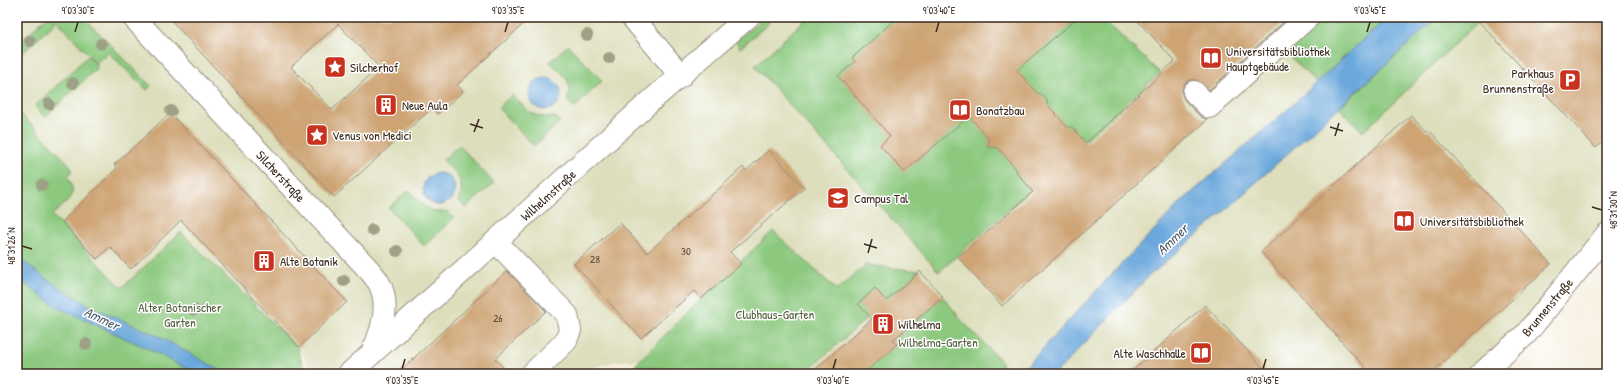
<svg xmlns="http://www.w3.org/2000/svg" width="1624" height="391" font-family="'Patrick Hand',sans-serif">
  <rect width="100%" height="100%" fill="#fff"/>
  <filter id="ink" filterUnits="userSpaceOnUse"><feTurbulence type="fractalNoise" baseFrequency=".025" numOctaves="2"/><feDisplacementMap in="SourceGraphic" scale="8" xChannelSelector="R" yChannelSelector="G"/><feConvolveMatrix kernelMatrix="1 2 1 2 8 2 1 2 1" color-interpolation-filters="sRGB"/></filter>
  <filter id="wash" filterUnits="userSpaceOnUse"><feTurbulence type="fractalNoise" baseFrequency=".012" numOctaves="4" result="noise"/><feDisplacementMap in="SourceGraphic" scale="16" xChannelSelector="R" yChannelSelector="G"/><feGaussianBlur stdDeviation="0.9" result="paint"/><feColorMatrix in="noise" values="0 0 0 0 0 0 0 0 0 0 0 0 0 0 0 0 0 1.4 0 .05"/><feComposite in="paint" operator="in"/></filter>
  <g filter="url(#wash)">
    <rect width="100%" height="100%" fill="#f6efde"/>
    <path fill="#dddebc" d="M 17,17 L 1607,17 L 1607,234 L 1481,374 L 715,374 L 686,360 L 616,361 L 575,374 L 312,374 L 301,351 L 181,232 L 122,289 L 51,215 L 67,203 L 73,194 L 17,123 Z"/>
    <path fill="#8cc97f" stroke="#647a4e" d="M 46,17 L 52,17 L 56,22 L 17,58 L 17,45 Z
      M 54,17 L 83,17 L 151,86 L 147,90 L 108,52 L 96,63 Z
      M 764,17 L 769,23 L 740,48 L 736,41 Z
      M 808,17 L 1101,17 L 1160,73 L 939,272 L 755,66 Z
      M 1324,17 L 1388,17 L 1316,83 L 1286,52 Z
      M 1438,17 L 1483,17 L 1363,132 L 1339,108 Z
      M 568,45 L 602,81 L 574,108 L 567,100 C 575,81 563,75 550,62 Z
      M 88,56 L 98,67 L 45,117 L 35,106 Z
      M 512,95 C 528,110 531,119 555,117 L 560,122 L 534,146 L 498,108 Z
      M 17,110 L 70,165 L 72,170 L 68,177 C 80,197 65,203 52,215 L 122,288 L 181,232 L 297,347 L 304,368 L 297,374 L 17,374 Z
      M 459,145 L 494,183 L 466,208 L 459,201 C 466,180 456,174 443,160 Z
      M 409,190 C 419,202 430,216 447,211 L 454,218 L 424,246 L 389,208 Z
      M 773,231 L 837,290 L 866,265 L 920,271 L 804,374 L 703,374 L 686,370 L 634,366 L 701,299 Z
      M 943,297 L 963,322 L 1003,363 L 1000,366 L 1007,374 L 855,374 Z"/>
    <path fill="#6aa7dc" stroke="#52687d" d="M 1388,17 L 1438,17 L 1217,218 L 1148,277 L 1055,374 L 1019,374 L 1124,261 L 1181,202 L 1288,109 Z
      M529 94a16 16 0 1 1 32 0a16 16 0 1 1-32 0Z
      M423 189a16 16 0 1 1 32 0a16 16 0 1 1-32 0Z
      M 17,255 L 22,260 L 46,279 L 92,307 L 158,336 L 227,374 L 197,374 L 149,349 L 57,307 L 17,278 Z
      M 640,368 L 690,372 L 700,374 L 599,374 L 603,372 Z"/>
    <g id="blocks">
      <path fill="#cea475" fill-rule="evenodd" d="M 168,17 L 531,17 L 457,85 L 463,91 L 438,114 L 432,108 L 334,197 ZM 338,24 L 379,67 L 332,110 L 291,67 Z
        M 898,17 L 1078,17 L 1017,70 L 1038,94 L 1041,94 L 1047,100 L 1047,104 L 1067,127 L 1072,127 L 1086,143 L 1175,61 L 1134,17 L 1289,17 L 1209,90 L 1197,80 L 1190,80 L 1185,83 L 1182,89 L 1182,95 L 1185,101 L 1200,116 L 1207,120 L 1002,306 L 958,257 L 1033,192 L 1017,173 L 1016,169 L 998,148 L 988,147 L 989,139 L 969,116 L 904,172 L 880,145 L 890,136 L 838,76 L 855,62 L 852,58 Z
        M 1475,17 L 1607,17 L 1607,139 L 1596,148 Z
        M 170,113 L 347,302 L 299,347 L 181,220 L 131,269 L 110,247 L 97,259 L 62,222 L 117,168 L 114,165 Z
        M 1411,115 L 1427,132 L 1429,130 L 1551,264 L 1430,374 L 1371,374 L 1261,252 Z
        M 769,150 L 804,188 L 730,252 L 741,264 L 701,299 L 694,291 L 641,338 L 574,264 L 620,223 L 647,253 L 743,167 L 746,171 Z
        M 507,271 L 546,311 L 495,359 L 510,374 L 397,374 Z
        M 920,271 L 943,297 L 893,340 L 897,344 L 863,374 L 810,374 L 872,319 L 858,304 L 875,288 L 886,301 Z
        M 1205,305 L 1269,374 L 1129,374 Z"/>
    </g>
  </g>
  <g filter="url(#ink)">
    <use href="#blocks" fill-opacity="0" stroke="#988c7e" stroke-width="1"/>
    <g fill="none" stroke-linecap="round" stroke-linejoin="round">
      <g stroke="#988c7e" stroke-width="24">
        <path id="minor" d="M 133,17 L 370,271 C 373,275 377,279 379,283 C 391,305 382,332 372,353
          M 632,17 L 681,76
          M 1194,92 L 1209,107 L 1308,17
          M 496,242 L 567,315 L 570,330 L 566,341 L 532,374
          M 1481,374 L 1526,334 L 1607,234"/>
      </g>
      <g stroke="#988c7e" stroke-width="24">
        <path id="major" d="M 349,374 L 645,106 L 748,17"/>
      </g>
      <use href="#minor" stroke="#fff" stroke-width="22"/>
      <use href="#major" stroke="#fff" stroke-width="22"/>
    </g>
    <g fill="#9fa187">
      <circle cx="587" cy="35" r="6"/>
      <circle cx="30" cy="41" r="6"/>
      <circle cx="101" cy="44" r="6"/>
      <circle cx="609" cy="58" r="6"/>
      <circle cx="73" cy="83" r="6"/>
      <circle cx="49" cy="104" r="6"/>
      <circle cx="171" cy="111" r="6"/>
      <circle cx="42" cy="185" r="6"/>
      <circle cx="372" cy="230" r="6"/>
      <circle cx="397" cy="251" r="6"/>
      <circle cx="344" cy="281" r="6"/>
      <circle cx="194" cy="310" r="6"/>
      <circle cx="86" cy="344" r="6"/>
    </g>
  </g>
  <path fill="none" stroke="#3b2a1e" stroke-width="1.5" d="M 75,32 L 78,22M 505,32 L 508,22M 936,32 L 939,22M 1367,32 L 1370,22M 470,124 L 483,128M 1330,127 L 1343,131M 474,132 L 479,119M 1335,136 L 1339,123M 1592,207 L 1602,210M 864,244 L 877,248M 22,246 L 32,249M 868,253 L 872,239M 402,369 L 405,359M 833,369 L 836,359M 1263,369 L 1266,359"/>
  <defs>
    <g id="library-square" transform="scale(1.15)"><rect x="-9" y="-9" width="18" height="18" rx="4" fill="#c8321e" stroke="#fff"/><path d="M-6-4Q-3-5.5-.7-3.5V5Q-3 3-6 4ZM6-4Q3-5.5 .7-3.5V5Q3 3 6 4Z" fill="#fff"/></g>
    <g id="sight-square" transform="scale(1.15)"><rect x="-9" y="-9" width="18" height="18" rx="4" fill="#c8321e" stroke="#fff"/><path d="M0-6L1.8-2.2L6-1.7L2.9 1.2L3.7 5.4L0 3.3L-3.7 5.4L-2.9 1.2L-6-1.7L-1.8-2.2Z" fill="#fff"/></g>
    <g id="parking-square" transform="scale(1.15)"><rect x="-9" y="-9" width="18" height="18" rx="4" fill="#c8321e" stroke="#fff"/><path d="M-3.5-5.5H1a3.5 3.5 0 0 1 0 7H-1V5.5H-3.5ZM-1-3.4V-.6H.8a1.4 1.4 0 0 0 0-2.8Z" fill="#fff"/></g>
    <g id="building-square" transform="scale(1.15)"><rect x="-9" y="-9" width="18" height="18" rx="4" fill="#c8321e" stroke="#fff"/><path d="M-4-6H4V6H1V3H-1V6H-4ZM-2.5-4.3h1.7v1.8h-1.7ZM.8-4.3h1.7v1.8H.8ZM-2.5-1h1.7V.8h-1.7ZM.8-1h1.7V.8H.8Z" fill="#fff"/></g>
    <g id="university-square" transform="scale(1.15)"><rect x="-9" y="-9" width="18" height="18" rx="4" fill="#c8321e" stroke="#fff"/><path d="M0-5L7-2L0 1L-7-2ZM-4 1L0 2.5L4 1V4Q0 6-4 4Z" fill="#fff"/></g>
  </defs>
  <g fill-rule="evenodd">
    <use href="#library-square" x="1211" y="58"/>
    <use href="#sight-square" x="335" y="67"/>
    <use href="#parking-square" x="1570" y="80"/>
    <use href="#building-square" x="386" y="105"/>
    <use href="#library-square" x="960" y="110"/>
    <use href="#sight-square" x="317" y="135"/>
    <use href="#university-square" x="838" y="198"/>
    <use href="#library-square" x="1404" y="221"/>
    <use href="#building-square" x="264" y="261"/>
    <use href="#building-square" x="883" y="324"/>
    <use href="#library-square" x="1201" y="353"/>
  </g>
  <g text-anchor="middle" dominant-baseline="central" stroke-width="3" stroke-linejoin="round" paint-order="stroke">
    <g font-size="11" fill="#604834">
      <text x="686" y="251">30</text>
      <text x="595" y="259">28</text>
      <text x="498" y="318">26</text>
    </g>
    <g font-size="13" fill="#3b2a1e" stroke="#fff" text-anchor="start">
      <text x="1226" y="51">Universitätsbibliothek<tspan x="1226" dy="15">Hauptgebäude</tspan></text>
      <text x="350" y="67">Silcherhof</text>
      <text x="1554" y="73" text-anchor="end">Parkhaus<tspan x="1554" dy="15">Brunnenstraße</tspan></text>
      <text x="402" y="105">Neue Aula</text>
      <text x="976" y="110">Bonatzbau</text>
      <text x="332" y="135">Venus von Medici</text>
      <text x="854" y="198">Campus Tal</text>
      <text x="1420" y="221">Universitätsbibliothek</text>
      <text x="280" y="261">Alte Botanik</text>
      <text x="898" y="324">Wilhelma</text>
      <text x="1186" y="353" text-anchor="end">Alte Waschhalle</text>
    </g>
    <g font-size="13" fill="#3b2a1e" stroke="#fff">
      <text transform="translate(281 176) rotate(47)">Silcherstraße</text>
      <text transform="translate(548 195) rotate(-42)">Wilhelmstraße</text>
      <text transform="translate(1547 307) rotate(-50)">Brunnenstraße</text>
    </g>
    <g font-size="13" fill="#576240" stroke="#fff">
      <text x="180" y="307">Alter Botanischer<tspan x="180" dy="15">Garten</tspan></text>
      <text x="775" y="314">Clubhaus-Garten</text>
      <text x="938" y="342">Wilhelma-Garten</text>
    </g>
    <g font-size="14" font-style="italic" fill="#4e5c6a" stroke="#fff">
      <text transform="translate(1172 239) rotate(-44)">Ammer</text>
      <text transform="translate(102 318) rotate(25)">Ammer</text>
    </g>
  </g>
  <rect width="1624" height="391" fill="none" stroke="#fff" stroke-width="44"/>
  <rect x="22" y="22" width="1580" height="347" fill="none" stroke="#3b2a1e" stroke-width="1.5"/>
  <g font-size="10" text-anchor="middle" fill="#3b2a1e">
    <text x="78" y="14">9°03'30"E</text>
    <text x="508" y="14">9°03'35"E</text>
    <text x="939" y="14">9°03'40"E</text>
    <text x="1370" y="14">9°03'45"E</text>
    <text transform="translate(1613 210) rotate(-90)" y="4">48°31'30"N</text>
    <text transform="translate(11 246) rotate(-90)" y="4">48°31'26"N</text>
    <text x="402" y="384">9°03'35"E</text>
    <text x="833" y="384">9°03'40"E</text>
    <text x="1263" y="384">9°03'45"E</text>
  </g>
</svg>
